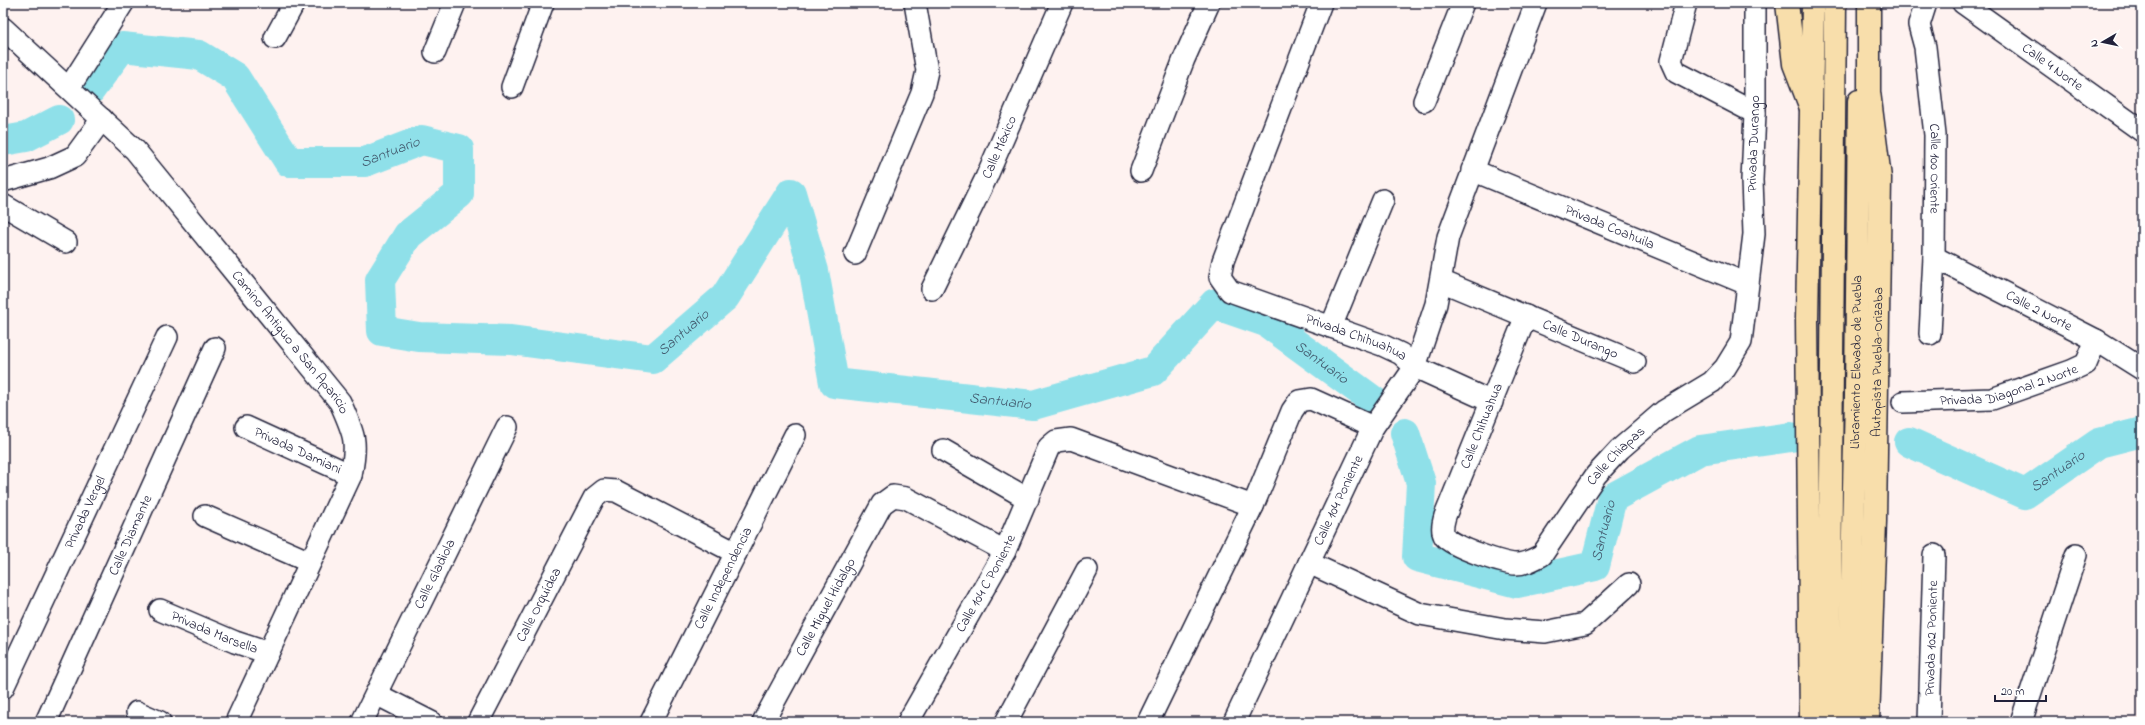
<svg xmlns="http://www.w3.org/2000/svg" width="2145" height="725" font-family="'Indie Flower',sans-serif">
  <rect width="100%" height="100%" fill="#fef2f0"/>
  <filter id="ink" filterUnits="userSpaceOnUse"><feTurbulence type="fractalNoise" baseFrequency=".025" numOctaves="2"/><feDisplacementMap in="SourceGraphic" scale="8" xChannelSelector="R" yChannelSelector="G"/><feConvolveMatrix kernelMatrix="1 2 1 2 8 2 1 2 1" color-interpolation-filters="sRGB"/></filter>
  <g filter="url(#ink)">
    <g fill="none" stroke-linecap="round" stroke-linejoin="round">
      <g stroke="#8fe0e9" stroke-width="30">
        <path id="s1" d="M 89,92 L 122,47 L 199,55 L 235,77 L 289,162 L 365,162 L 422,140 L 459,149 L 459,194 L 408,235 L 380,280 L 382,331 L 419,337 L 511,340 L 653,359 L 725,297 L 791,193 L 814,271 L 834,383 L 1033,405 L 1153,371 L 1214,304 L 1266,322 L 1374,401"/>
        <path d="M 3,141 L 26,137 L 59,120"/>
        <path id="s2" d="M 1405,433 L 1421,483 L 1417,557 L 1517,583 L 1595,566 L 1612,498 L 1700,450 L 1791,437"/>
        <path id="s3" d="M 1909,442 L 2025,494 L 2099,443 L 2142,432"/>
      </g>
      <g stroke="#22223b" stroke-width="24">
        <g id="minor">
          <path id="s4" d="M 1321,3 L 1223,261 L 1220,277 L 1230,291 L 1382,345 L 1401,354 L 1415,367 L 1492,402"/>
          <path d="M 1686,3 L 1671,61 L 1676,72 L 1755,113"/>
          <path id="s5" d="M 1926,3 L 1919,25 L 1925,47 L 1935,135 L 1934,257 L 1930,334"/>
          <path id="s6" d="M 1963,3 L 2142,131"/>
          <path id="s7" d="M 3,28 L 135,150 L 340,402 C 354,434 358,440 351,475 L 236,722"/>
          <path d="M 275,38 L 294,3"/>
          <path d="M 435,52 L 455,3"/>
          <path d="M 512,87 L 543,3"/>
          <path d="M 69,88 L 123,3"/>
          <path d="M 1424,101 L 1463,3"/>
          <path id="s8" d="M 1472,170 L 1747,284"/>
          <path d="M 1141,171 L 1184,59 L 1209,3"/>
          <path d="M 3,181 L 49,168 L 75,156 L 102,119"/>
          <path d="M 3,205 L 66,242"/>
          <path d="M 855,254 L 922,93 L 927,71 L 915,3"/>
          <path id="s9" d="M 1934,257 L 2096,340 L 2142,369"/>
          <path id="s10" d="M 1441,281 L 1635,362"/>
          <path id="s11" d="M 932,289 L 986,178 L 1062,3"/>
          <path id="s12" d="M 1526,316 L 1445,516 C 1443,523 1441,531 1445,537 C 1453,547 1504,564 1516,564 C 1526,564 1534,559 1542,555 L 1596,475 L 1620,449 L 1664,411 L 1712,382 L 1725,368 L 1741,342 L 1754,234 L 1752,180 L 1755,113 L 1755,3"/>
          <path d="M 1331,327 L 1383,200"/>
          <path id="s13" d="M 1903,402 L 1992,399 L 2071,371 L 2086,364 L 2096,340"/>
          <path id="s14" d="M 246,427 L 351,475"/>
          <path d="M 943,450 L 1028,499"/>
          <path d="M 205,516 L 310,562"/>
          <path d="M 1309,563 L 1420,614 L 1505,629 L 1545,632 L 1585,624 L 1629,584"/>
          <path id="s15" d="M 160,610 L 235,642 L 268,653"/>
          <path id="s16" d="M 3,688 L 167,337"/>
          <path d="M 376,694 L 431,722"/>
          <path d="M 137,712 L 160,722"/>
          <path id="s17" d="M 46,722 L 215,348"/>
          <path id="s18" d="M 362,722 L 507,427"/>
          <path id="s19" d="M 478,722 L 594,498 L 604,490 L 616,491 L 736,553"/>
          <path id="s20" d="M 651,722 L 795,435"/>
          <path id="s21" d="M 763,722 L 882,504 L 893,496 L 906,498 L 1005,551"/>
          <path id="s22" d="M 908,722 L 1005,551 L 1049,447 L 1056,441 L 1071,439 L 1253,506"/>
          <path d="M 1006,722 L 1087,570"/>
          <path d="M 1148,722 L 1253,506 L 1292,411 L 1299,401 L 1311,399 L 1373,427"/>
          <path id="s23" d="M 1234,722 L 1373,427 L 1415,367 L 1436,304 L 1448,237 L 1536,3"/>
          <path id="s24" d="M 1929,722 L 1934,555"/>
          <path d="M 2021,722 L 2076,555"/>
        </g>
      </g>
      <g stroke="#22223b" stroke-width="25">
        <path id="major" d="M 1787,3 L 1794,64 L 1811,108"/>
      </g>
      <g stroke="#22223b" stroke-width="25">
        <g id="highway">
          <path d="M 1811,722 L 1807,319 L 1813,3"/>
          <path d="M 1829,722 L 1835,3"/>
          <path id="s25" d="M 1849,722 L 1856,395 L 1859,101"/>
          <path id="s26" d="M 1868,722 L 1875,521 L 1880,178 L 1869,92 L 1869,3"/>
        </g>
      </g>
      <use href="#minor" stroke="#fff" stroke-width="21"/>
      <use href="#major" stroke="#f8deab" stroke-width="22"/>
      <use href="#highway" stroke="#f8deab" stroke-width="22"/>
    </g>
  </g>
  <g text-anchor="middle" dominant-baseline="central" stroke-width="4" stroke-linejoin="round" paint-order="stroke">
    <g font-size="14" fill="#22223b" stroke="#fff">
      <text stroke="none"><textPath href="#s6" startOffset="110">Calle 4 Norte</textPath></text>
      <text stroke="none"><textPath href="#s12" startOffset="837">Privada Durango</textPath></text>
      <text stroke="none"><textPath href="#s11" startOffset="157">Calle México</textPath></text>
      <text stroke="none"><textPath href="#s5" startOffset="168">Calle 100 Oriente</textPath></text>
      <text stroke="none"><textPath href="#s8" startOffset="149">Privada Coahuila</textPath></text>
      <text stroke="none"><textPath href="#s9" startOffset="118">Calle 2 Norte</textPath></text>
      <text stroke="none"><textPath href="#s4" startOffset="444">Privada Chihuahua</textPath></text>
      <text stroke="none"><textPath href="#s10" startOffset="151">Calle Durango</textPath></text>
      <text stroke="none"><textPath href="#s7" startOffset="427">Camino Antiguo a San Aparicio</textPath></text>
      <text stroke="none"><textPath href="#s26" startOffset="360">Autopista Puebla-Orizaba</textPath></text>
      <text stroke="none"><textPath href="#s25" startOffset="360">Libramiento Elevado de Puebla</textPath></text>
      <text stroke="none"><textPath href="#s13" startOffset="108">Privada Diagonal 2 Norte</textPath></text>
      <text transform="translate(1482 426) rotate(-68)">Calle Chihuahua</text>
      <text stroke="none"><textPath href="#s14" startOffset="57">Privada Damiani</textPath></text>
      <text stroke="none"><textPath href="#s12" startOffset="466">Calle Chiapas</textPath></text>
      <text stroke="none"><textPath href="#s23" startOffset="245">Calle 104 Poniente</textPath></text>
      <text stroke="none"><textPath href="#s16" startOffset="194">Privada Vergel</textPath></text>
      <text stroke="none"><textPath href="#s17" startOffset="205">Calle Diamante</textPath></text>
      <text stroke="none"><textPath href="#s18" startOffset="165">Calle Gladiola</textPath></text>
      <text stroke="none"><textPath href="#s20" startOffset="161">Calle Independencia</textPath></text>
      <text stroke="none"><textPath href="#s22" startOffset="159">Calle 104 C Poniente</textPath></text>
      <text stroke="none"><textPath href="#s19" startOffset="132">Calle Orquídea</textPath></text>
      <text stroke="none"><textPath href="#s21" startOffset="131">Calle Miguel Hidalgo</textPath></text>
      <text stroke="none"><textPath href="#s15" startOffset="59">Privada Marsella</textPath></text>
      <text stroke="none"><textPath href="#s24" startOffset="84">Privada 102 Poniente</textPath></text>
    </g>
    <g font-size="15" font-style="italic" fill="#435b6f" stroke="#fff">
      <text stroke="none"><textPath href="#s1" startOffset="379">Santuario</textPath></text>
      <text stroke="none"><textPath href="#s1" startOffset="979">Santuario</textPath></text>
      <text stroke="none"><textPath href="#s1" startOffset="1891">Santuario</textPath></text>
      <text stroke="none"><textPath href="#s1" startOffset="1519">Santuario</textPath></text>
      <text stroke="none"><textPath href="#s3" startOffset="167">Santuario</textPath></text>
      <text stroke="none"><textPath href="#s2" startOffset="346">Santuario</textPath></text>
    </g>
  </g>
  <rect width="2145" height="725" fill="none" stroke="#fff" stroke-width="16"/>
  <rect x="8" y="8" width="2129" height="709" fill="none" stroke="#22223b" stroke-width="1.5" filter="url(#ink)"/>
  <g transform="translate(2103 42) rotate(261)" stroke="#ffffff" stroke-width="3" paint-order="stroke">
  <path d="M0-3L7 15L0 10L-7 15Z" fill="#22223b"/>
  <text y="-6" font-size="11" font-weight="bold" text-anchor="middle" fill="#22223b">N</text>
  </g>
  <path d="M1995 695v6h51v-6" fill="none" stroke="#22223b" stroke-width="2"/>
  <text x="2001" y="695" font-size="12" fill="#22223b" stroke="#ffffff" stroke-width="3" paint-order="stroke">20 m</text>
</svg>
